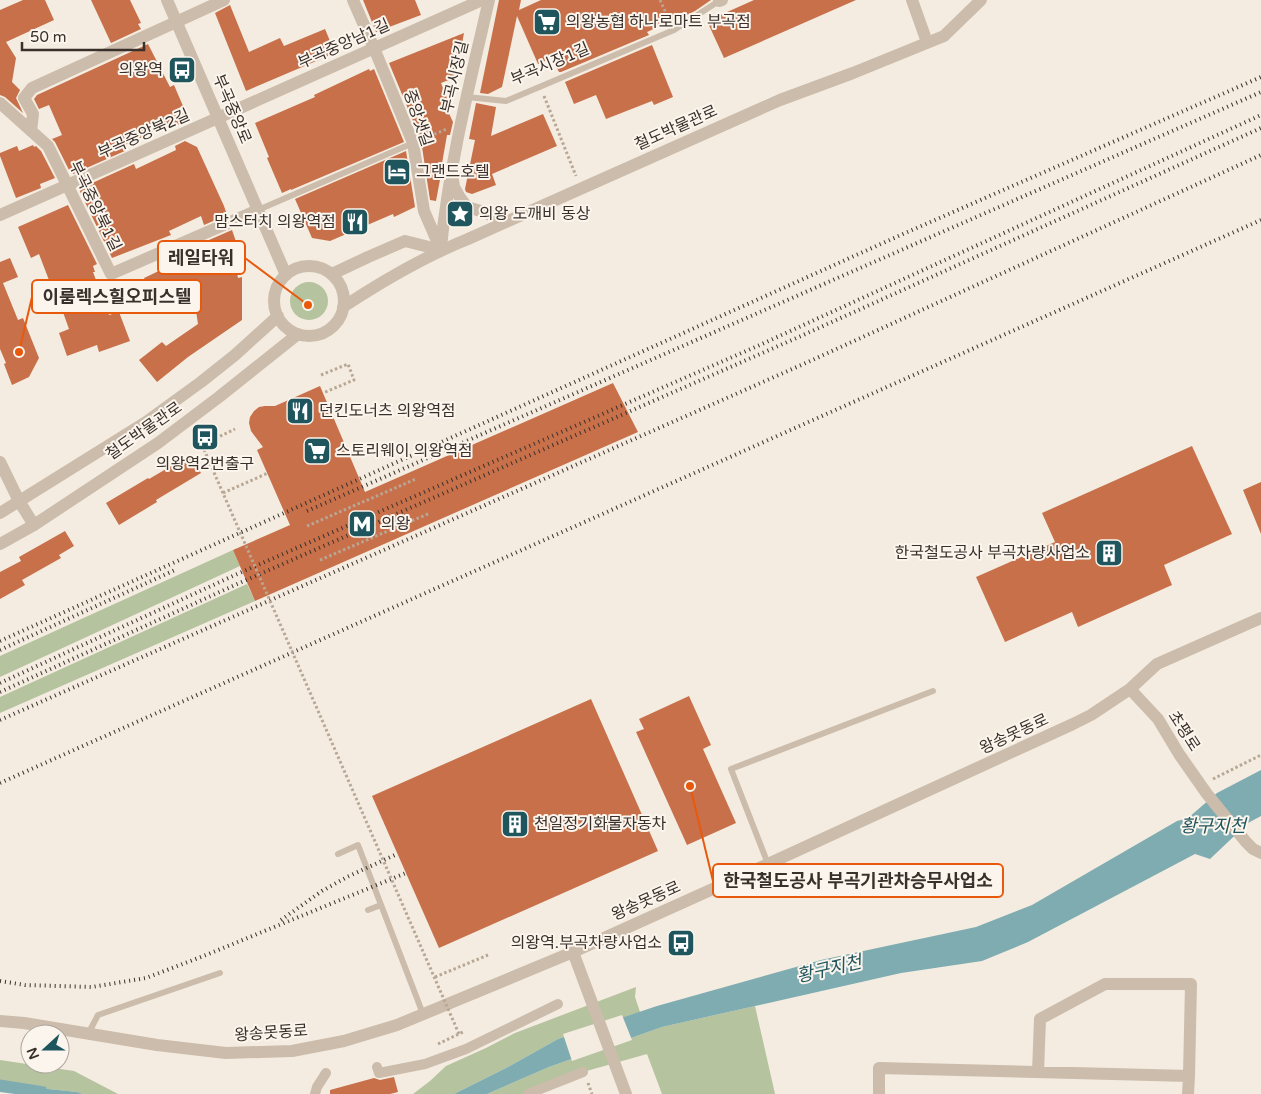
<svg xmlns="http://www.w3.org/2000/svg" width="1261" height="1094" font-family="'Varela Round','Noto Sans KR',sans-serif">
  <rect width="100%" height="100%" fill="#f4ece0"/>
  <path fill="#b5c39f" d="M290 301a19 19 0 1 1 38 0a19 19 0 1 1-38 0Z
    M 233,550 L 240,566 L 0,677 L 0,656 Z
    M 247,584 L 255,601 L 0,713 L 0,697 Z
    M 636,987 L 635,997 L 640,1012 L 558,1039 L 508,1067 L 454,1094 L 413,1094 L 430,1081 L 446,1066 L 486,1048 L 515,1033 Z
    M 755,1006 L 775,1094 L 662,1094 L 647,1054 L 583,1072 L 529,1094 L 487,1094 L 549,1067 L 662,1027 Z
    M 0,1060 L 74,1071 L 118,1094 L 83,1094 L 77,1092 L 0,1084 Z"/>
  <path fill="#7eacb1" d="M 1261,770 L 1261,816 L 1248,823 L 1210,859 L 1195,854 L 1028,942 L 982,961 L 901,973 L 662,1027 L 549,1067 L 487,1094 L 454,1094 L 508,1067 L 558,1039 L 657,1006 L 821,960 L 976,927 L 1032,905 L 1177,821 L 1188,818 L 1217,793 Z
    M 0,1084 L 77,1092 L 83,1094 L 15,1094 L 0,1092 Z"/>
  <path fill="#f4ece0" d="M 622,1015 L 632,1040 L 572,1061 L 563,1034 Z"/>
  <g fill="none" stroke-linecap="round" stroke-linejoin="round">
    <path stroke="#7eacb1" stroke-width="5" d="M 0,1082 L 44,1089"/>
  </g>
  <path fill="#c7704a" d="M 23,0 L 45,0 L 54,20 L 6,42 L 16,58 L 12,82 L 20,90 L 16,98 L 23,113 L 5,97 L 0,95 L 0,10 Z
    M 91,0 L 130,0 L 141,23 L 138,24 L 141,29 L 111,43 Z
    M 363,0 L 415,0 L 421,15 L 376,32 Z
    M 499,0 L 521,0 L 519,10 L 541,0 L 711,0 L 695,11 L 672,22 L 671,21 L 647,32 L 649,35 L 561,72 L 559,72 L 552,58 L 538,64 L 517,16 L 502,87 L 488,94 L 480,93 Z
    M 754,0 L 856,0 L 724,58 L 707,21 Z
    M 230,5 L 249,52 L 280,38 L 284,46 L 325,29 L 335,53 L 246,91 L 215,13 Z
    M 464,33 L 456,77 L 441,83 L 448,101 L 444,103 L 453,122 L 450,135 L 447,135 L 441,169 L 442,169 L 436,201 L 430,200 L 421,140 L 389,63 Z
    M 148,44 L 170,87 L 174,85 L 189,120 L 168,129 L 166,126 L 125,145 L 127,150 L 73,174 L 72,171 L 70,172 L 55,142 L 52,139 L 62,135 L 49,105 L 39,109 L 34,99 L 37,95 Z
    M 652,45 L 673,97 L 654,105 L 652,101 L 606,119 L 596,95 L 574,104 L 565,82 Z
    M 369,69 L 370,71 L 374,69 L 404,142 L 291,190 L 291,189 L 282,193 L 267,158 L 269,157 L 255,123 L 315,97 L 314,95 Z
    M 476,103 L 496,107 L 491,136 L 543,114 L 557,146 L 492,174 L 496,185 L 472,194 L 466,192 L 465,189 L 475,140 L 469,139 Z
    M 185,141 L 197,147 L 224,206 L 227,215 L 204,225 L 201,216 L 169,231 L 171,235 L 112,258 L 83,198 L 79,189 L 134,164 L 136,169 L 176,150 L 175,146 Z
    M 33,145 L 34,147 L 36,146 L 41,151 L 55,178 L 40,184 L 41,188 L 16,198 L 0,156 L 0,153 L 17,146 L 19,151 Z
    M 406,151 L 415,207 L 394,217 L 393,214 L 330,241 L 312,238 L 295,199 Z
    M 68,205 L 97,264 L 93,266 L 95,272 L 93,272 L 109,315 L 119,312 L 130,341 L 99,352 L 97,345 L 67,356 L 59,333 L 69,329 L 54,287 L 52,288 L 39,254 L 31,258 L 18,227 Z
    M 232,230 L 240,253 L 234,254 L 238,278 L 242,277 L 242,320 L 188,357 L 157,382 L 139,360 L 162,342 L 166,346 L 198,324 L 192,284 L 155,301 L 144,278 L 182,260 L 185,266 L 216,260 L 209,240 Z
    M 10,258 L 18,277 L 3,283 L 18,320 L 23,318 L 39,358 L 29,377 L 12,385 L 4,364 L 6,363 L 0,349 L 0,262 Z
    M 613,383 L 638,432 L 255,601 L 233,550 L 290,525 L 257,450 L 263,447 L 251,431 L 249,423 L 250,417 L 254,411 L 259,407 L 265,406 L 275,406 L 320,386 L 365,492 Z
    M 1192,446 L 1232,534 L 1164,565 L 1172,585 L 1078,627 L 1072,612 L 1005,642 L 976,577 L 1055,542 L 1042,513 Z
    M 190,455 L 201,473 L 156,500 L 157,502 L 119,525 L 106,503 L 148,478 L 149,479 Z
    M 1261,482 L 1261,534 L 1243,490 Z
    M 65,531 L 74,546 L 59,555 L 61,558 L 22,580 L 25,585 L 0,599 L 0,572 L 21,561 L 19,557 Z
    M 689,696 L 711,745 L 703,749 L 736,823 L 687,845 L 636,732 L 644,729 L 639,719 Z
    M 591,699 L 658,851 L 439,948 L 372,796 Z
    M 394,1077 L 398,1092 L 390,1094 L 330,1094 L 330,1090 L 374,1078 L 380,1080 Z"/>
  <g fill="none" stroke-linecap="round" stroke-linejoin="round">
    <path stroke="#b8a795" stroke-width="3" stroke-dasharray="2.5 2.5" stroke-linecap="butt" d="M 660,0 L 670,22
      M 544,96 L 576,176
      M 425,138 L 447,129
      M 321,375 L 348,364 L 354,380 L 323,393
      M 202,445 L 235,429
      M 223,493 L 268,473
      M 307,526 L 416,479
      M 320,560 L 430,513
      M 1213,779 L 1261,755
      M 435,977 L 488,955
      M 438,1044 L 465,1031
      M 588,1083 L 592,1094"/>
    <path stroke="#ccbcab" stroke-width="6" d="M 467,97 L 506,101 L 674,30 L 719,1
      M 258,210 L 413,143
      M 338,854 L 358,845 L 423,1014
      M 768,864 L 731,769 L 933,691
      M 368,910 L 381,905
      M 88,1034 L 98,1015 L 220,973"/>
    <path stroke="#ccbcab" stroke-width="10" d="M 377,1067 L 379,1073 L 425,1064 L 466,1049 L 558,1004
      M 315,1094 L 317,1087 L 326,1073
      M 528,1094 L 583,1072"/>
    <path stroke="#ccbcab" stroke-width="12" d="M 353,0 L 374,48 L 413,143 L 424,211 L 441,250
      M 912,0 L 927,42
      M 719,1 L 722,0
      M 0,103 L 48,146 L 111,274 L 258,210
      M 31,131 L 33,114 L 24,98 L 32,88 L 224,0
      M 0,215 L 482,0
      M 441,247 C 449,164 470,82 489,0
      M 0,462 L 19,501 L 34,525
      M 1038,1072 L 1040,1019 L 1105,984 L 1191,984 L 1189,1076
      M 879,1094 L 879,1068 L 1189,1076 L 1188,1094"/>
    <path stroke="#ccbcab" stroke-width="12" d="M 167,0 L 286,275
      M 452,173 L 454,187 L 459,196 L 467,207 L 484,212 L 506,222
      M274 301a35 35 0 1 1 70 0a35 35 0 1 1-70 0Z
      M 332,274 L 368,257 L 405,241 L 441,250
      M 343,307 C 384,280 423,257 468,239 L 780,100 L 853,73 L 944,36 L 981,0
      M 0,513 L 146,422 L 201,382 L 235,355 L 278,316
      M 0,544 L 34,525 L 158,443 L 219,397 L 298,334
      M 1130,689 L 1158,719 L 1179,754 L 1207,794 L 1246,842 L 1253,849 L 1261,853
      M 573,952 L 626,1094
      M 0,1021 L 24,1023 L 157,1045 L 226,1053 L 292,1051 L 344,1041 L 397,1025 L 573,952 L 768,864 L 1073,724 L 1091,715 L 1130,689 L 1157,664 L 1261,618"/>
    <path stroke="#3a302b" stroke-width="4" stroke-dasharray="1 4" stroke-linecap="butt" d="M 307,511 L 1261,92
      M 0,641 L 903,234 L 1261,77
      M 0,650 L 175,570
      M 0,683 L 235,575 L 762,344 L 1261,115
      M 0,692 L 235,585 L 801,336 L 1261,128
      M 0,720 L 808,362 L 1261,155
      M 0,783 L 1261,220
      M 281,920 L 322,891 L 347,877 L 397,854
      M 0,981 L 25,985 L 92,987 L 146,978 L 206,955 L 406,873"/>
    <path stroke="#b8a795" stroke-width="3" stroke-dasharray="2.5 2.5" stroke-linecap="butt" d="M 202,445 L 459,1034"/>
  </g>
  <defs>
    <g id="supermarket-square" transform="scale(1.4375)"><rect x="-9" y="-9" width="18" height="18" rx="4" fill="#1f555d" stroke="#fbf5ed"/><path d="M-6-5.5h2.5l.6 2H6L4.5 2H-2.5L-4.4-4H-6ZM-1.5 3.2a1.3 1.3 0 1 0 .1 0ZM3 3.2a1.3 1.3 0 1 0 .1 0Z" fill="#fff"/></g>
    <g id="bus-square" transform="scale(1.4375)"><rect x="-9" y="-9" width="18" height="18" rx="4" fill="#1f555d" stroke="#fbf5ed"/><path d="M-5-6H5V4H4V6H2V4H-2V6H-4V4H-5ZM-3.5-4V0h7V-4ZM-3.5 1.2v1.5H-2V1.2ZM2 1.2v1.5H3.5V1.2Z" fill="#fff"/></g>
    <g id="hotel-square" transform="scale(1.4375)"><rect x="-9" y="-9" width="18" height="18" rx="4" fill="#1f555d" stroke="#fbf5ed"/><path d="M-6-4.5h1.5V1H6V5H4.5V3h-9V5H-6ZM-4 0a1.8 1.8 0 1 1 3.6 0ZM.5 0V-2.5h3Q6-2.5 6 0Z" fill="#fff"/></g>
    <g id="sight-square" transform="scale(1.4375)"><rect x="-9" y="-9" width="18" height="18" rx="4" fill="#1f555d" stroke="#fbf5ed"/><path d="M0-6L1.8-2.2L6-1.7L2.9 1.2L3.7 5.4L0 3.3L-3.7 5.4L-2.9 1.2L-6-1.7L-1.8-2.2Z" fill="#fff"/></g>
    <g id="restaurant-square" transform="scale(1.4375)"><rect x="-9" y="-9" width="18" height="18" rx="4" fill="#1f555d" stroke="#fbf5ed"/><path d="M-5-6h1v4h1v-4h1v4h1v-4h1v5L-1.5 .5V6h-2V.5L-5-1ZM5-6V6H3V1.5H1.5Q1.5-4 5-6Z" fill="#fff"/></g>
    <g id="metro-square" transform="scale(1.4375)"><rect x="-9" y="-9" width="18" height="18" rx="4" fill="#1f555d" stroke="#fbf5ed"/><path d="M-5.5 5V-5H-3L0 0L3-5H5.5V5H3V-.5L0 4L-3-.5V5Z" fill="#fff"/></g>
    <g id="building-square" transform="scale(1.4375)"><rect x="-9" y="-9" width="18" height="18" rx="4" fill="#1f555d" stroke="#fbf5ed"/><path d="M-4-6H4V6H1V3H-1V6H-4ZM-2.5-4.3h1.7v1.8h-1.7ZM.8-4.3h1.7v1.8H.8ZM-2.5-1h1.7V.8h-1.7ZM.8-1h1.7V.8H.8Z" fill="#fff"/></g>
  </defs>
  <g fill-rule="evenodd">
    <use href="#supermarket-square" x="547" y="22"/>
    <use href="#bus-square" x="182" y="70"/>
    <use href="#hotel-square" x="397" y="172"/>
    <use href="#sight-square" x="460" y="214"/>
    <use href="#restaurant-square" x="355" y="222"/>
    <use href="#restaurant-square" x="300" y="411"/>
    <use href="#bus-square" x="205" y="437"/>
    <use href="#supermarket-square" x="317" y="451"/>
    <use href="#metro-square" x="362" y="524"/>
    <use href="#building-square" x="1109" y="553"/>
    <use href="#building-square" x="515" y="824"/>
    <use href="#bus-square" x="681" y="943"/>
  </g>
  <g text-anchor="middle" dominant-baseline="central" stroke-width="4" stroke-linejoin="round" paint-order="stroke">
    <g font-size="16" fill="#3a302b" stroke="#fbf5ed" text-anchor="start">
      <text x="566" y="22">의왕농협 하나로마트 부곡점</text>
      <text x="163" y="70" text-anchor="end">의왕역</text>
      <text x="416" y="172">그랜드호텔</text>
      <text x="479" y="214">의왕 도깨비 동상</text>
      <text x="336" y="222" text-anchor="end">맘스터치 의왕역점</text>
      <text x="319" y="411">던킨도너츠 의왕역점</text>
      <text x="336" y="451">스토리웨이 의왕역점</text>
      <text x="205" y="464" text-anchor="middle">의왕역2번출구</text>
      <text x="381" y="524">의왕</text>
      <text x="1090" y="553" text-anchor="end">한국철도공사 부곡차량사업소</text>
      <text x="534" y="824">천일정기화물자동차</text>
      <text x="662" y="943" text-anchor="end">의왕역.부곡차량사업소</text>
    </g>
    <g font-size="16" fill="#3a302b" stroke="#fbf5ed">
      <text transform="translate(344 44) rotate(-24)">부곡중앙남1길</text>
      <text transform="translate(550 64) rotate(-23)">부곡시장1길</text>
      <text transform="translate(455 77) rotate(-77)">부곡시장길</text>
      <text transform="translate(232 109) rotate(67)">부곡중앙로</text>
      <text transform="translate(418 118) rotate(71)">중앙샛길</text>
      <text transform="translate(676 128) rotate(-24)">철도박물관로</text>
      <text transform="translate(144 134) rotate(-24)">부곡중앙북2길</text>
      <text transform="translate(95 206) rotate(64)">부곡중앙북1길</text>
      <text transform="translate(144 431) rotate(-35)">철도박물관로</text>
      <text transform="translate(1184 731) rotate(57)">초평로</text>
      <text transform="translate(1014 734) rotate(-25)">왕송못동로</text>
      <text transform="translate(646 901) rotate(-24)">왕송못동로</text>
      <text transform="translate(271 1033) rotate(-4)">왕송못동로</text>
    </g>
    <g font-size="18" font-style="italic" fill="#1f555d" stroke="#fbf5ed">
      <text x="1213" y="826">황구지천</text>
      <text transform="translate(829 969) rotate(-13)">황구지천</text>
    </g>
  </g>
  <path fill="none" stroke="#e8590c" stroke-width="2" d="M308 305L245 258M19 352L32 297M690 786L713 881"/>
  <g fill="#e8590c" stroke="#fbf5ed" stroke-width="2">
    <circle cx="308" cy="305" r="5"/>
    <circle cx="19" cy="352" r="5"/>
    <circle cx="690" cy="786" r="5"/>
  </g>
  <g fill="#fbf5ed" stroke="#e8590c" stroke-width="2">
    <rect x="158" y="241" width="87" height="33" rx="5"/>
    <rect x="32" y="280" width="169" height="33" rx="5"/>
    <rect x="713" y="864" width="290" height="33" rx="5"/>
  </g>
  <g font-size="18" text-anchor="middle" font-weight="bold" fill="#3a302b">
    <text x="201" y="264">레일타워</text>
    <text x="117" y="303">이룸렉스힐오피스텔</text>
    <text x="858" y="887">한국철도공사 부곡기관차승무사업소</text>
  </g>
  <g transform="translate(45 1049) rotate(249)"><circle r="24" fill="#fbf5ed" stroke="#aea69f"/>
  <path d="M0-4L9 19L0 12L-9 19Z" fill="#1f555d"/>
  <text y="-8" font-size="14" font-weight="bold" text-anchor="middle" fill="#3a302b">N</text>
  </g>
  <path d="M22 42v8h122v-8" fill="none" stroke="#3a302b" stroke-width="2.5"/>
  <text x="30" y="42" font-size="15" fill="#3a302b" stroke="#fbf5ed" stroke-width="4" paint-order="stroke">50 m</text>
</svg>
